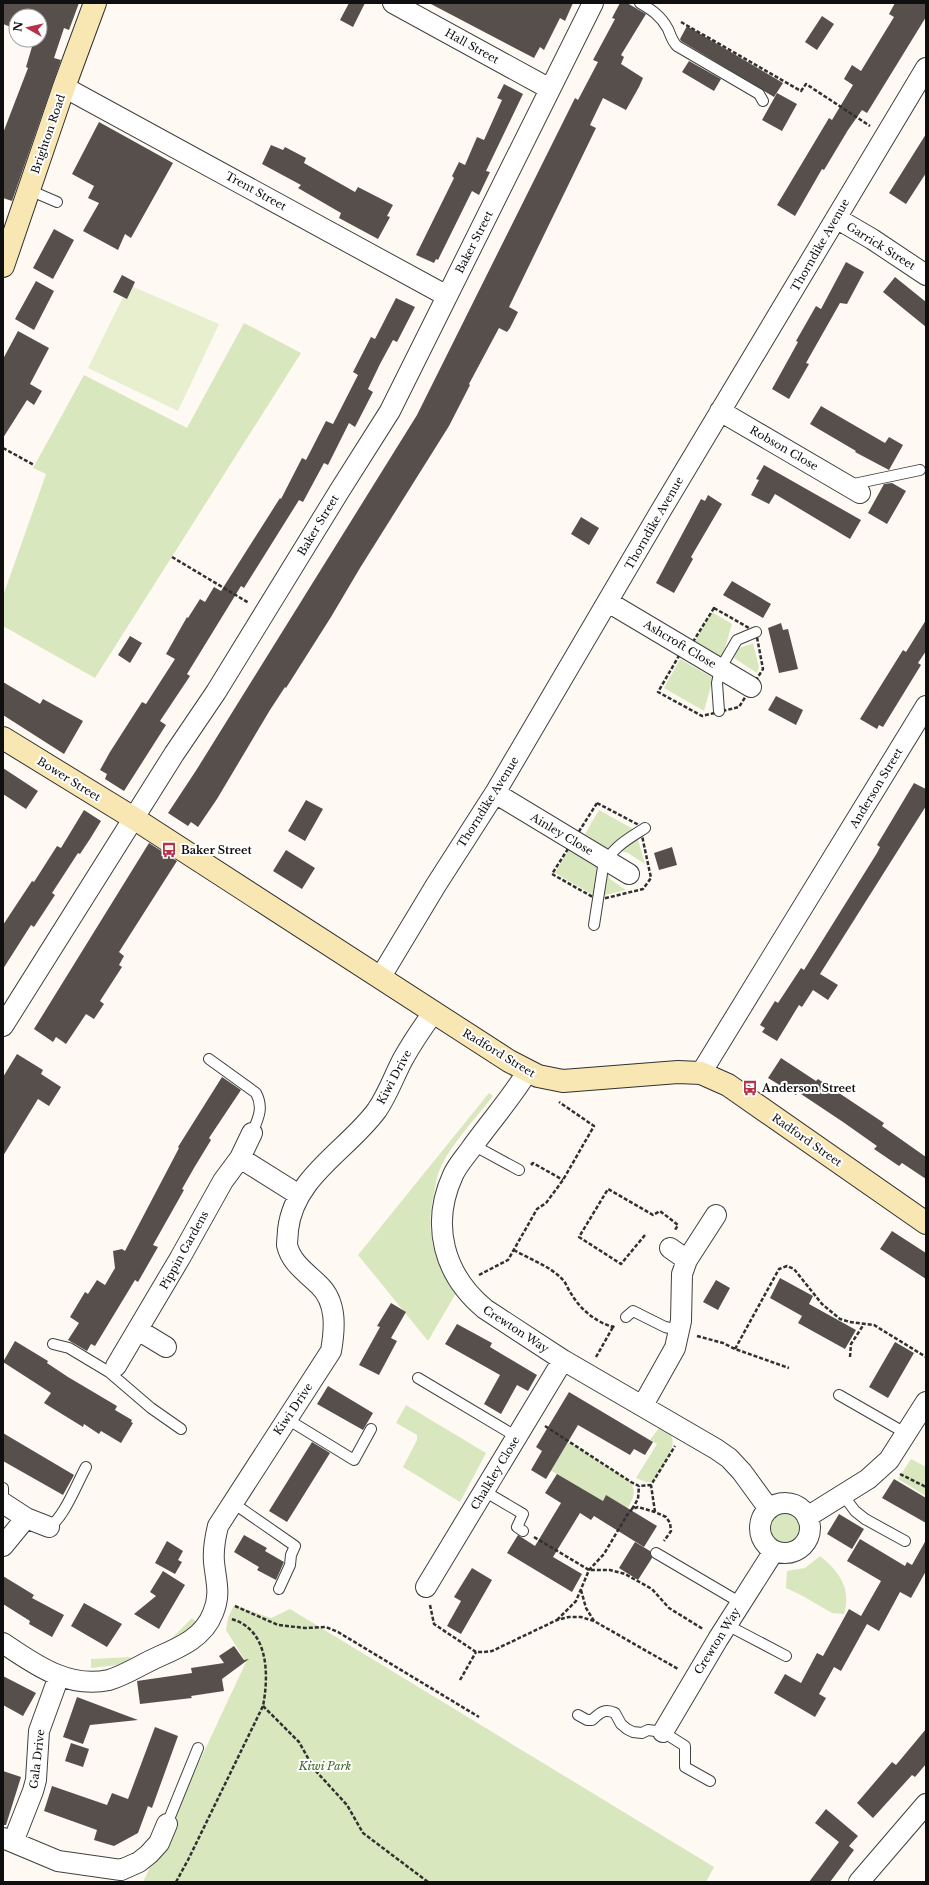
<svg xmlns="http://www.w3.org/2000/svg" width="929" height="1885" font-family="'Libre Baskerville',serif">
  <rect width="100%" height="100%" fill="#fefaf3"/>
  <path fill="#d9e7be" d="M 244,323 L 301,353 L 95,678 L 3,626 L 3,596 L 46,474 L 33,468 L 84,375 L 187,428 Z
    M 712,612 L 732,624 L 722,658 L 695,641 Z
    M 753,643 L 759,667 L 757,673 L 734,658 L 737,649 Z
    M 680,659 L 713,678 L 704,711 L 664,688 Z
    M 599,810 L 633,829 L 608,850 L 585,834 Z
    M 637,836 L 645,864 L 628,853 L 621,851 Z
    M 569,849 L 599,866 L 595,896 L 555,873 Z
    M 606,870 L 610,879 L 626,890 L 601,896 Z
    M 489,1093 L 493,1096 C 476,1118 451,1144 440,1169 C 436,1177 436,1186 434,1193 C 425,1234 433,1259 456,1293 L 428,1341 L 358,1255 Z
    M 406,1405 L 486,1453 L 460,1502 L 403,1467 L 417,1440 L 417,1435 L 396,1423 Z
    M 659,1428 C 662,1429 667,1431 670,1434 C 680,1445 659,1472 653,1482 L 646,1482 L 636,1478 L 657,1444 L 650,1440 Z
    M 567,1443 L 570,1443 L 631,1482 C 636,1493 634,1498 627,1509 L 606,1496 L 603,1501 L 550,1470 Z
    M 911,1459 L 926,1467 L 926,1496 L 898,1479 Z
    M769 1528a16 16 0 1 1 32 0a16 16 0 1 1-32 0Z
    M 820,1556 C 839,1571 852,1589 844,1614 L 832,1613 L 801,1595 L 786,1588 L 787,1571 L 805,1568 Z
    M 234,1605 L 271,1618 L 290,1609 L 714,1867 L 706,1882 L 143,1882 L 246,1662 L 226,1630 L 228,1618 Z
    M 192,1618 L 199,1624 L 190,1632 L 167,1643 Z
    M 131,1657 L 128,1661 L 117,1665 L 91,1668 L 91,1659 Z"/>
  <path fill="#e8efcf" d="M 129,285 L 219,324 L 178,411 L 88,368 Z"/>
  <path fill="#574f4c" d="M 3,3 L 79,3 L 69,30 L 64,28 L 54,58 L 61,60 L 12,201 L 3,198 L 3,133 L 28,68 L 26,67 L 34,40 L 40,40 L 40,16 L 16,16 L 16,29 L 3,24 Z
    M 349,3 L 365,3 L 353,27 L 340,20 Z
    M 429,3 L 573,3 L 565,21 L 560,18 L 544,50 L 540,47 L 534,58 Z
    M 620,3 L 627,3 L 646,14 L 621,55 L 624,57 L 621,64 L 643,78 L 639,87 L 626,110 L 603,98 L 590,125 L 596,128 L 509,307 L 518,312 L 510,328 L 507,332 L 499,328 L 469,384 L 470,385 L 449,426 L 360,568 L 331,617 L 286,688 L 285,687 L 270,710 L 217,799 L 198,827 L 191,822 L 188,826 L 168,813 L 197,769 L 417,415 L 575,98 L 578,100 L 598,62 L 593,60 L 615,19 L 612,18 Z
    M 895,3 L 926,3 L 926,17 L 867,113 L 862,110 L 848,130 L 824,170 L 822,169 L 795,216 L 777,205 L 829,118 L 832,120 L 853,85 L 844,79 L 852,65 L 861,71 L 894,17 L 889,14 Z
    M 822,16 L 834,24 L 817,50 L 805,42 Z
    M 687,26 L 783,83 L 774,97 L 681,41 L 680,39 Z
    M 689,61 L 721,79 L 714,91 L 682,72 Z
    M 504,84 L 523,94 L 486,171 L 490,172 L 479,195 L 472,191 L 438,260 L 436,259 L 434,263 L 416,255 L 454,178 L 452,176 L 459,162 L 465,165 L 477,137 L 484,140 L 502,100 L 497,98 Z
    M 777,93 L 797,104 L 782,131 L 762,120 Z
    M 99,122 L 173,163 L 131,238 L 125,234 L 118,250 L 83,231 L 99,203 L 88,198 L 94,186 L 72,174 Z
    M 926,134 L 926,173 L 906,204 L 889,193 Z
    M 271,145 L 283,150 L 285,147 L 306,158 L 304,163 L 355,192 L 358,187 L 393,205 L 387,216 L 390,217 L 378,239 L 339,218 L 341,213 L 298,188 L 301,185 L 262,164 Z
    M 54,229 L 74,240 L 53,279 L 33,268 Z
    M 846,262 L 864,272 L 847,304 L 840,303 L 806,363 L 809,364 L 789,399 L 772,389 L 798,342 L 796,341 L 816,306 L 821,309 Z
    M 122,275 L 135,282 L 127,299 L 113,292 Z
    M 895,277 L 926,302 L 926,327 L 883,292 Z
    M 36,281 L 54,291 L 34,330 L 15,319 Z
    M 396,298 L 415,307 L 397,342 L 393,340 L 380,364 L 368,389 L 373,392 L 355,427 L 349,423 L 328,465 L 324,463 L 303,502 L 299,500 L 244,588 L 241,586 L 187,674 L 190,676 L 160,721 L 166,725 L 124,791 L 105,779 L 107,774 L 100,770 L 110,752 L 142,702 L 146,704 L 175,659 L 166,654 L 187,617 L 188,618 L 200,599 L 205,602 L 214,587 L 221,591 L 280,498 L 281,499 L 302,458 L 306,460 L 326,421 L 333,424 L 358,375 L 353,372 L 371,337 L 375,339 Z
    M 18,331 L 49,348 L 30,384 L 42,391 L 34,405 L 27,400 L 3,438 L 3,359 Z
    M 821,406 L 885,443 L 889,437 L 903,445 L 889,470 L 855,452 L 856,451 L 810,424 Z
    M 764,465 L 861,520 L 850,539 L 775,494 L 769,504 L 751,495 L 759,480 L 756,479 Z
    M 892,483 L 906,491 L 887,524 L 868,513 L 884,484 Z
    M 708,495 L 722,504 L 691,557 L 693,559 L 674,593 L 656,583 L 701,499 L 705,501 Z
    M 581,517 L 599,528 L 589,545 L 571,534 Z
    M 732,581 L 771,604 L 763,618 L 723,595 Z
    M 926,620 L 926,651 L 918,663 L 921,665 L 883,727 L 879,725 L 877,729 L 860,719 L 903,650 L 906,652 Z
    M 781,623 L 783,630 L 788,629 L 798,669 L 779,673 L 768,628 Z
    M 130,636 L 142,643 L 130,663 L 118,655 Z
    M 3,682 L 40,704 L 43,699 L 83,721 L 64,754 L 3,715 Z
    M 776,696 L 803,710 L 796,725 L 768,710 Z
    M 3,768 L 38,791 L 26,809 L 3,794 Z
    M 914,783 L 926,789 L 926,806 L 820,974 L 838,985 L 828,1000 L 813,990 L 802,1007 L 799,1005 L 777,1041 L 762,1032 L 765,1028 L 760,1025 L 775,1001 L 778,1003 L 801,968 L 804,970 L 877,853 L 880,847 L 877,845 Z
    M 306,800 L 323,809 L 305,841 L 288,831 Z
    M 84,810 L 101,821 L 90,839 L 80,854 L 78,853 L 52,893 L 55,895 L 34,927 L 31,925 L 3,969 L 3,925 L 32,881 L 34,882 L 57,846 L 61,848 Z
    M 149,843 L 177,861 L 119,952 L 124,956 L 119,965 L 122,967 L 100,1001 L 104,1004 L 94,1019 L 86,1014 L 66,1044 L 56,1037 L 53,1042 L 34,1029 Z
    M 672,847 L 677,865 L 659,870 L 654,853 Z
    M 286,850 L 315,868 L 302,889 L 273,871 Z
    M 17,1054 L 43,1070 L 41,1074 L 61,1087 L 49,1106 L 38,1099 L 3,1156 L 3,1077 Z
    M 781,1058 L 816,1081 L 818,1079 L 884,1123 L 882,1126 L 926,1157 L 926,1179 L 902,1163 L 899,1166 L 874,1149 L 877,1146 L 843,1122 L 798,1092 L 796,1095 L 768,1078 Z
    M 222,1077 L 241,1090 L 209,1138 L 211,1140 L 194,1168 L 182,1189 L 184,1190 L 153,1245 L 158,1247 L 138,1282 L 135,1280 L 95,1346 L 91,1344 L 87,1351 L 68,1340 L 79,1323 L 70,1317 L 85,1292 L 88,1294 L 97,1280 L 105,1285 L 115,1268 L 113,1251 L 122,1249 L 125,1251 L 179,1148 L 178,1147 Z
    M 892,1231 L 926,1253 L 926,1279 L 880,1249 Z
    M 780,1278 L 813,1296 L 809,1304 L 856,1330 L 845,1349 L 798,1323 L 802,1316 L 770,1298 Z
    M 716,1280 L 730,1288 L 718,1310 L 703,1302 Z
    M 391,1303 L 406,1312 L 391,1338 L 397,1341 L 379,1375 L 359,1365 L 380,1327 L 377,1326 Z
    M 457,1324 L 492,1343 L 490,1347 L 537,1375 L 528,1391 L 517,1385 L 501,1414 L 484,1404 L 500,1375 L 445,1344 Z
    M 15,1341 L 48,1361 L 47,1363 L 68,1377 L 117,1406 L 115,1410 L 132,1420 L 131,1422 L 133,1423 L 121,1443 L 101,1431 L 99,1434 L 84,1424 L 83,1427 L 44,1403 L 51,1393 L 3,1362 Z
    M 895,1342 L 914,1353 L 888,1398 L 869,1387 Z
    M 328,1386 L 373,1413 L 363,1430 L 317,1404 Z
    M 569,1392 L 653,1442 L 645,1455 L 634,1449 L 630,1455 L 578,1425 L 546,1479 L 531,1470 L 542,1451 L 536,1447 Z
    M 3,1433 L 74,1475 L 63,1495 L 3,1461 Z
    M 312,1442 L 330,1453 L 287,1522 L 269,1511 Z
    M 557,1474 L 603,1501 L 606,1495 L 657,1526 L 644,1547 L 594,1516 L 591,1520 L 580,1513 L 553,1557 L 582,1574 L 572,1592 L 507,1553 L 518,1535 L 535,1546 L 561,1503 L 545,1493 Z
    M 894,1479 L 926,1498 L 926,1523 L 882,1498 Z
    M 839,1514 L 864,1529 L 852,1549 L 827,1534 Z
    M 244,1535 L 267,1548 L 265,1551 L 284,1562 L 276,1580 L 257,1570 L 259,1567 L 234,1552 Z
    M 860,1539 L 905,1566 L 907,1562 L 912,1565 L 926,1540 L 926,1571 L 911,1598 L 900,1592 L 879,1631 L 867,1624 L 841,1671 L 834,1667 L 819,1694 L 826,1698 L 815,1717 L 774,1693 L 785,1674 L 801,1683 L 817,1653 L 823,1656 L 849,1609 L 861,1616 L 881,1581 L 847,1561 Z
    M 167,1541 L 183,1551 L 178,1560 L 182,1562 L 175,1574 L 155,1563 Z
    M 635,1542 L 650,1551 L 652,1558 L 638,1580 L 619,1568 Z
    M 472,1568 L 492,1580 L 461,1634 L 447,1626 L 461,1601 L 454,1597 Z
    M 163,1571 L 185,1585 L 159,1629 L 134,1614 L 156,1596 L 150,1592 Z
    M 3,1576 L 34,1595 L 32,1598 L 64,1615 L 52,1637 L 29,1624 L 30,1621 L 3,1604 Z
    M 84,1603 L 122,1624 L 107,1647 L 71,1626 Z
    M 234,1646 L 244,1660 L 249,1659 L 222,1679 L 224,1691 L 191,1696 L 192,1698 L 140,1704 L 137,1681 L 192,1673 L 191,1668 L 224,1663 L 219,1656 Z
    M 3,1676 L 36,1693 L 23,1716 L 3,1705 Z
    M 77,1697 L 138,1720 L 90,1725 L 83,1744 L 63,1737 Z
    M 155,1727 L 178,1736 L 152,1808 L 148,1806 L 138,1833 L 114,1846 L 94,1840 L 97,1830 L 44,1811 L 52,1786 L 107,1805 L 112,1793 L 128,1799 Z
    M 926,1729 L 926,1764 L 915,1777 L 912,1775 L 873,1818 L 857,1803 L 892,1762 L 896,1765 Z
    M 71,1743 L 89,1749 L 83,1767 L 65,1761 Z
    M 3,1771 L 21,1777 L 6,1825 L 3,1825 Z
    M 826,1809 L 858,1836 L 849,1846 L 854,1850 L 830,1882 L 809,1882 L 839,1842 L 815,1823 Z"/>
  <g fill="none" stroke-linecap="round" stroke-linejoin="round">
    <g stroke="#424242" stroke-width="12">
      <path id="lane" d="M 640,3 C 652,10 661,16 668,29 C 671,36 672,41 677,46 L 759,94 L 763,101
        M 29,190 L 57,202
        M 849,485 L 920,470
        M 719,711 L 717,683 L 720,669 L 737,640 L 756,632
        M 594,925 L 603,867 C 612,847 628,839 645,828
        M 209,1059 L 256,1093 C 264,1108 258,1119 252,1133
        M 473,1145 L 519,1170
        M 626,1317 L 633,1311 L 665,1327 L 680,1330
        M 53,1344 L 69,1348 L 109,1372 L 114,1367
        M 109,1372 L 151,1408 L 181,1429
        M 418,1378 L 517,1437
        M 839,1395 L 907,1434
        M 287,1419 L 354,1460 L 371,1429
        M 3,1488 L 3,1498
        M 484,1491 L 523,1514 L 517,1527 L 523,1531
        M 843,1495 L 855,1511 L 865,1519 L 905,1541
        M 233,1503 L 295,1546 L 291,1555 L 290,1565 L 279,1589
        M 49,1527 C 64,1518 77,1483 86,1467
        M 656,1553 L 741,1603
        M 727,1625 L 786,1656
        M 578,1715 L 587,1720 L 592,1720 C 600,1713 604,1708 615,1713 L 621,1724 L 627,1729 L 633,1732 L 642,1733 L 648,1730 L 663,1732 L 685,1746 L 685,1767 L 710,1781
        M 167,1824 L 198,1748"/>
    </g>
    <g stroke="#424242" stroke-width="22">
      <path id="street" d="M 393,3 L 550,89
        M 64,87 L 447,296
        M 836,218 L 872,239 L 926,275
        M 720,411 L 860,493
        M 608,602 L 751,687
        M 495,793 L 629,874
        M 380,978 L 436,885 L 495,793 L 663,507 L 926,68
        M 3,1026 L 174,754 L 216,692 L 340,490 L 390,411 L 593,3
        M 527,1072 C 511,1099 488,1124 470,1150 C 464,1158 457,1166 453,1175 C 430,1225 444,1275 485,1309 L 563,1360 L 716,1449 L 729,1458 L 742,1472 L 769,1509
        M 701,1073 L 926,706
        M 240,1158 L 299,1195
        M 670,1248 L 687,1260
        M 138,1330 L 166,1347
        M 116,1366 L 180,1258 L 223,1181 L 240,1158 L 252,1133
        M 643,1405 L 675,1348 L 681,1321 L 682,1274 L 687,1260 L 716,1215
        M 3,1503 L 26,1518 L 49,1527
        M760 1528a25 25 0 1 1 50 0a25 25 0 1 1-50 0Z
        M 807,1517 L 868,1479 L 889,1460 L 926,1402
        M 3,1546 L 26,1518
        M 426,1587 L 563,1360
        M 3,1643 C 34,1664 68,1689 109,1680 C 126,1675 142,1664 158,1657 C 181,1647 204,1637 213,1613 C 221,1594 216,1582 214,1562 C 213,1550 215,1538 218,1526 L 331,1351 C 335,1328 337,1302 319,1285 C 307,1273 291,1263 287,1245 C 287,1240 288,1234 288,1230 C 294,1176 348,1150 377,1110 C 388,1094 394,1076 403,1059 C 412,1043 422,1028 433,1013
        M 663,1732 L 718,1639 L 774,1551
        M 3,1838 L 58,1861 L 121,1870 L 139,1862 L 149,1854 L 159,1843 L 167,1824
        M 13,1842 L 33,1791 L 36,1780 L 39,1731 L 59,1676
        M 859,1882 L 926,1804"/>
    </g>
    <g stroke="#313131" stroke-width="24">
      <path id="secondary" d="M 3,266 L 64,87 L 95,3
        M 3,738 L 135,819 L 509,1061 L 538,1076 L 563,1081 L 678,1072 L 701,1073 L 728,1085 L 926,1223"/>
    </g>
    <path stroke="#313131" stroke-width="2.5" stroke-dasharray="4 2" stroke-linecap="butt" d="M 681,22 L 801,91 L 806,84 L 870,126
      M 3,448 L 34,465
      M 172,557 L 249,603
      M 714,608 L 756,632 L 763,669 L 739,707 L 702,716 L 658,692 L 684,647 L 691,645 Z
      M 597,803 L 637,824 L 641,831 L 651,878 L 643,889 L 598,900 L 552,874 Z
      M 531,1165 L 533,1163 L 563,1180
      M 645,1235 L 621,1264 L 579,1237 L 608,1189 L 653,1215 L 660,1211 L 678,1225 L 675,1230
      M 514,1250 C 529,1259 550,1266 562,1279 C 566,1282 568,1290 572,1295 C 581,1310 596,1322 613,1327 L 615,1325
      M 479,1275 L 508,1260 L 537,1209 L 546,1203 L 563,1180 L 594,1126 L 559,1102
      M 697,1336 L 723,1343 L 735,1349 L 789,1368
      M 735,1349 L 779,1269 L 787,1266 L 794,1269 L 822,1304 L 840,1319 L 850,1322 L 874,1325 L 926,1357
      M 596,1357 L 613,1327
      M 850,1357 L 851,1344 L 864,1324
      M 545,1426 L 631,1482 L 639,1486 L 651,1485
      M 900,1474 L 926,1487
      M 632,1509 L 638,1499 L 639,1486
      M 655,1512 L 651,1485 L 675,1446
      M 534,1537 L 589,1570 L 610,1570 L 625,1574 L 652,1589 L 669,1608 L 703,1629
      M 581,1590 L 586,1608 L 594,1621
      M 430,1605 L 434,1624 L 476,1652 L 484,1652 L 492,1651 L 557,1620 L 569,1617 L 581,1617 L 594,1621 L 678,1669
      M 235,1606 L 278,1625 L 305,1628 L 326,1627 L 338,1632 L 479,1717
      M 557,1620 L 576,1601 L 589,1570 L 604,1554 L 627,1515 L 632,1509 L 638,1507 L 655,1512 L 666,1517 L 670,1523 L 671,1531 L 664,1541
      M 460,1680 L 476,1652
      M 263,1706 L 299,1742 L 314,1769 L 347,1805 L 363,1833 L 428,1882
      M 176,1882 L 188,1860 L 263,1706 C 269,1675 269,1629 231,1619"/>
    <use href="#lane" stroke="#fff" stroke-width="10"/>
    <use href="#street" stroke="#fff" stroke-width="20"/>
    <use href="#secondary" stroke="#f9e7b3" stroke-width="22"/>
  </g>
  <defs>
    <g id="bus-bare" transform="scale(1.2)"><path d="M-5-6H5V4H4V6H2V4H-2V6H-4V4H-5ZM-3.5-4V0h7V-4ZM-3.5 1.2v1.5H-2V1.2ZM2 1.2v1.5H3.5V1.2Z" fill="#b6314b" stroke="#fff" stroke-width="2.5" paint-order="stroke"/></g>
  </defs>
  <g fill-rule="evenodd">
    <use href="#bus-bare" x="169" y="850"/>
    <use href="#bus-bare" x="750" y="1088"/>
  </g>
  <g text-anchor="middle" dominant-baseline="central" stroke-width="4" stroke-linejoin="round" paint-order="stroke">
    <g font-size="11" fill="#0f0f0f" stroke="#fff">
      <text transform="translate(472 46) rotate(29)">Hall Street</text>
      <text transform="translate(48 134) rotate(-71)">Brighton Road</text>
      <text transform="translate(256 191) rotate(29)">Trent Street</text>
      <text transform="translate(474 242) rotate(-63)">Baker Street</text>
      <text transform="translate(820 245) rotate(-60)">Thorndike Avenue</text>
      <text transform="translate(881 246) rotate(32)">Garrick Street</text>
      <text transform="translate(784 448) rotate(30)">Robson Close</text>
      <text transform="translate(654 523) rotate(-60)">Thorndike Avenue</text>
      <text transform="translate(318 525) rotate(-59)">Baker Street</text>
      <text transform="translate(680 644) rotate(31)">Ashcroft Close</text>
      <text transform="translate(69 779) rotate(32)">Bower Street</text>
      <text transform="translate(876 788) rotate(-59)">Anderson Street</text>
      <text transform="translate(488 802) rotate(-58)">Thorndike Avenue</text>
      <text transform="translate(562 834) rotate(31)">Ainley Close</text>
      <text transform="translate(499 1053) rotate(31)">Radford Street</text>
      <text transform="translate(394 1077) rotate(-62)">Kiwi Drive</text>
      <text transform="translate(807 1140) rotate(35)">Radford Street</text>
      <text transform="translate(184 1250) rotate(-61)">Pippin Gardens</text>
      <text transform="translate(516 1329) rotate(33)">Crewton Way</text>
      <text transform="translate(293 1409) rotate(-56)">Kiwi Drive</text>
      <text transform="translate(495 1473) rotate(-59)">Chalkley Close</text>
      <text transform="translate(717 1641) rotate(-58)">Crewton Way</text>
      <text transform="translate(37 1759) rotate(-83)">Gala Drive</text>
    </g>
    <g font-size="11" font-weight="bold" fill="#0f0f0f" stroke="#fff" text-anchor="start">
      <text x="181" y="850">Baker Street</text>
      <text x="762" y="1088">Anderson Street</text>
    </g>
    <g font-size="11" font-style="italic" fill="#3a6324" stroke="#fff">
      <text x="325" y="1766">Kiwi Park</text>
    </g>
  </g>
  <rect width="929" height="1885" fill="none" stroke="#0f0f0f" stroke-width="8"/>
  <g transform="translate(28 28) rotate(278)"><circle r="19" fill="#ffffff" stroke="#9f9f9f"/>
  <path d="M0-3L7 15L0 10L-7 15Z" fill="#b6314b"/>
  <text y="-6" font-size="11" font-weight="bold" text-anchor="middle" fill="#0f0f0f">N</text>
  </g>
</svg>
